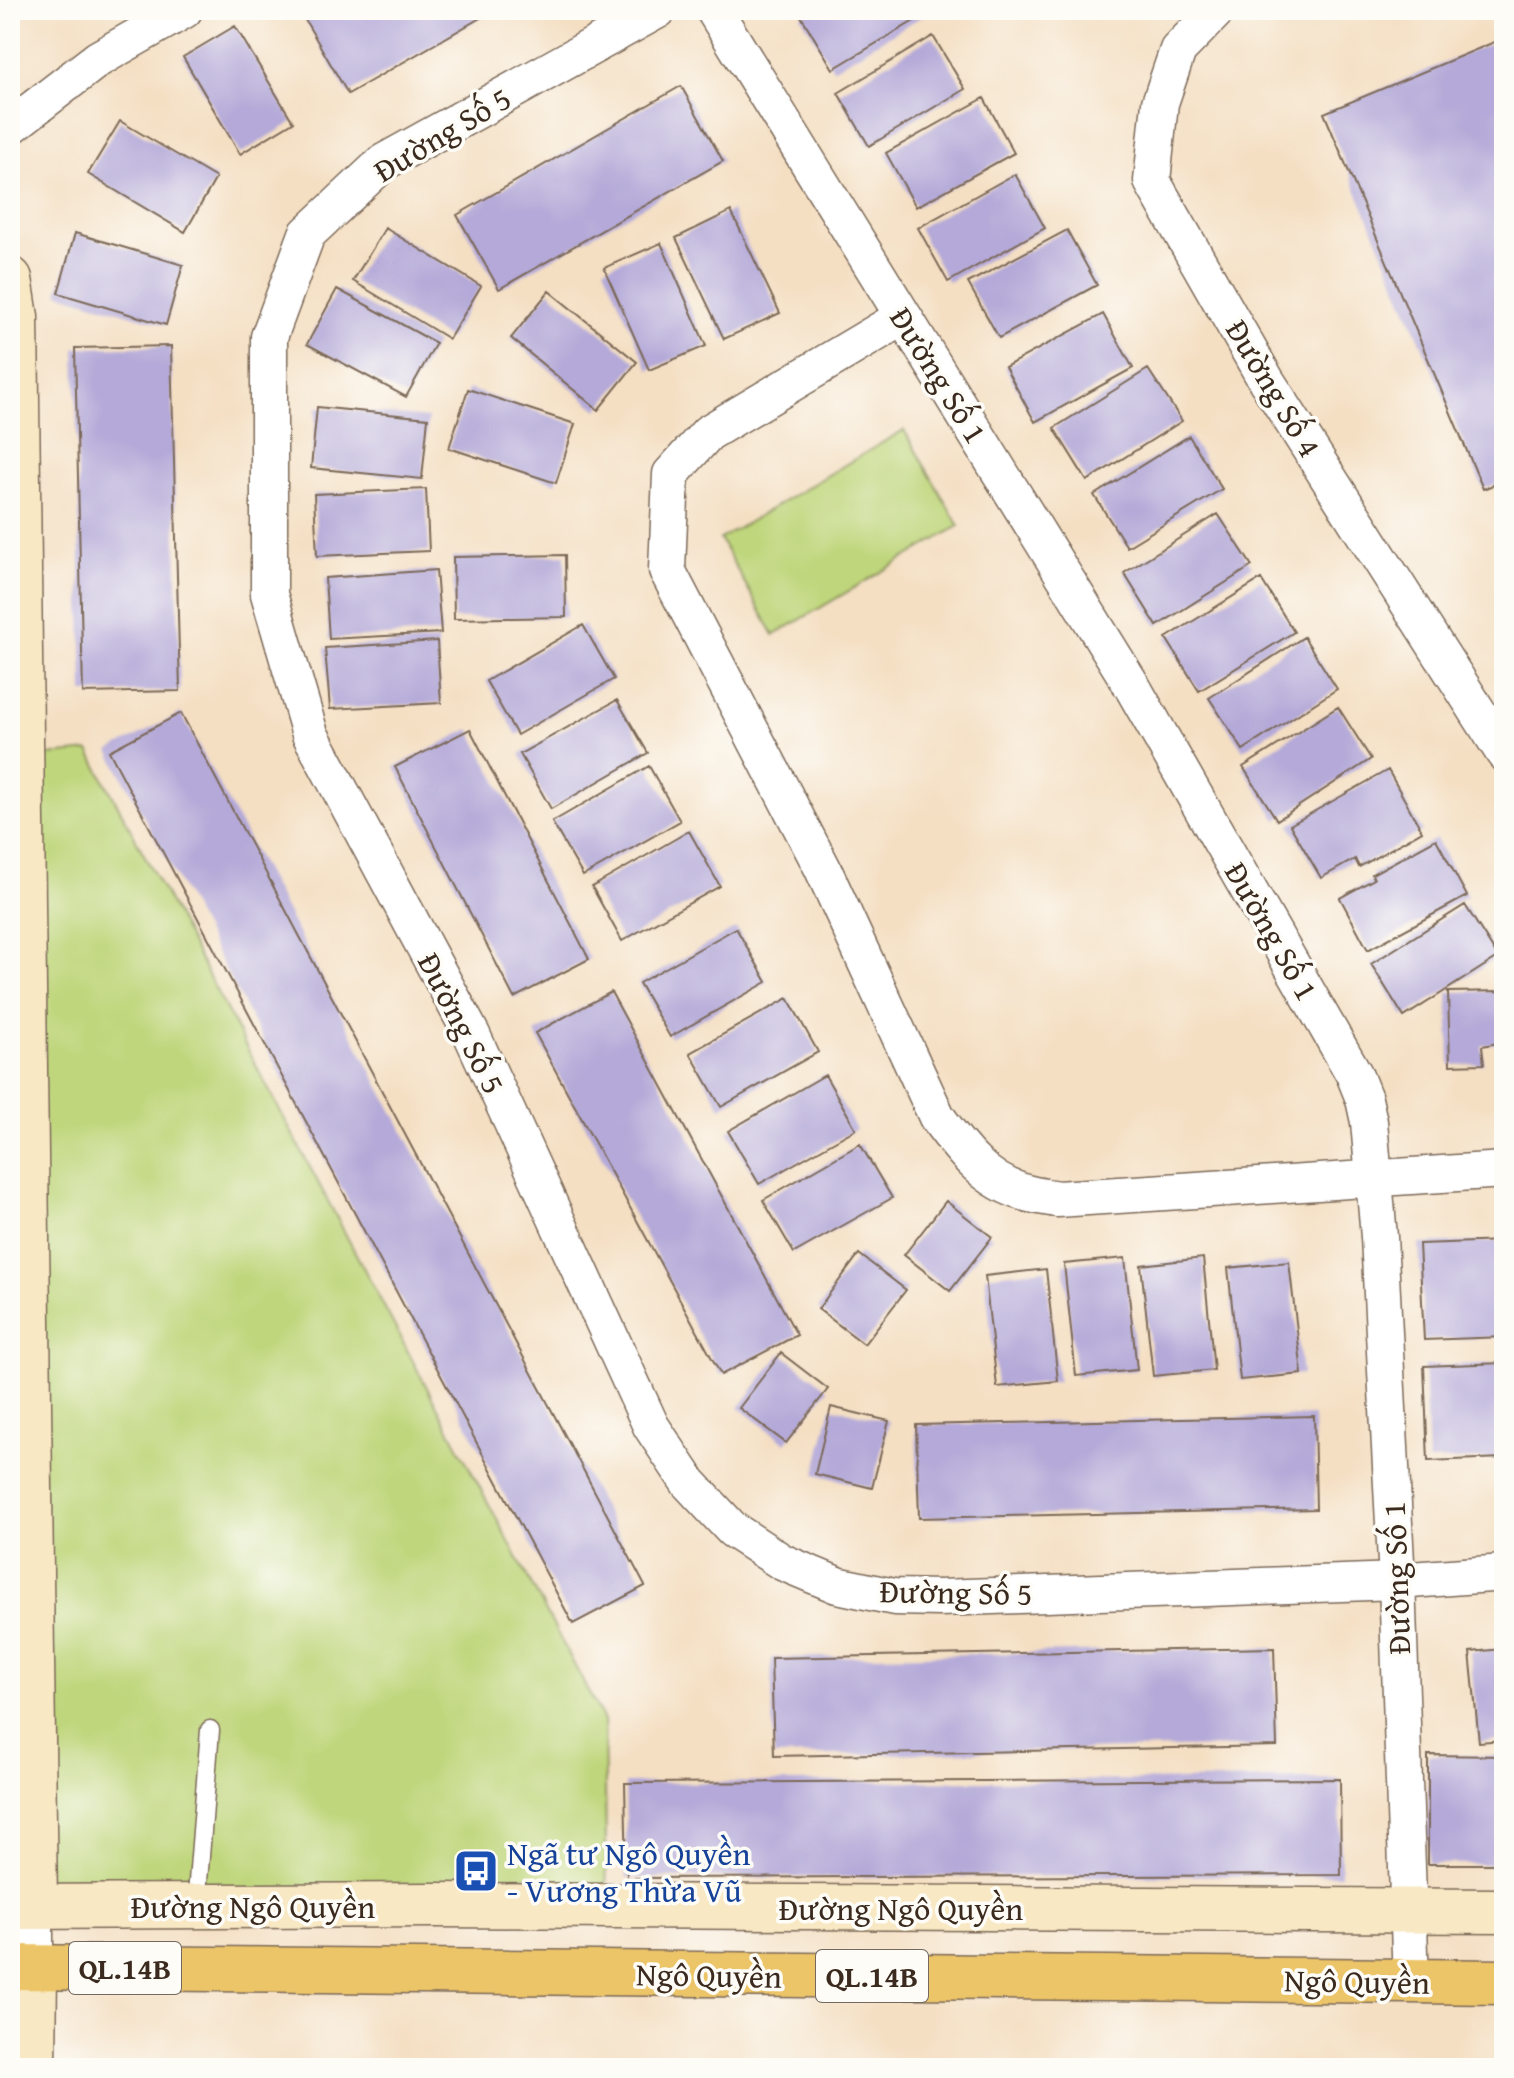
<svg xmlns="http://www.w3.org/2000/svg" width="1514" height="2078" font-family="'Gentium Book Plus',serif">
  <rect width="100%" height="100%" fill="#fdfcf7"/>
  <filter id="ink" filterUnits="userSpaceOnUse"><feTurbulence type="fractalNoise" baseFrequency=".0125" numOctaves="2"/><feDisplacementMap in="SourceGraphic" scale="16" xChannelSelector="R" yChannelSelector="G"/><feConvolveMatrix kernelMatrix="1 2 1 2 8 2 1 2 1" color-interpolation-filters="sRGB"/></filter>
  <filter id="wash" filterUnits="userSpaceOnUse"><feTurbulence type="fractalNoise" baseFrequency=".006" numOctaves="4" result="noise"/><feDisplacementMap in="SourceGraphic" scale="32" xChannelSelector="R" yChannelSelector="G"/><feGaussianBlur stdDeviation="1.8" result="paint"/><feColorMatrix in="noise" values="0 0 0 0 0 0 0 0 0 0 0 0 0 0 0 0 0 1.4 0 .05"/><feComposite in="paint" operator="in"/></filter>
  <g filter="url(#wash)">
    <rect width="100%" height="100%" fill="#f4dfc3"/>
    <path fill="#bfd67b" stroke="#7d804c" stroke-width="2" d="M 904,430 L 959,526 L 774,635 L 720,539 Z
      M 89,751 L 604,1721 L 607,1906 L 35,1907 L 21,758 Z"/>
    <g id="blocks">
      <path fill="#b4a9d8" d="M 323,10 L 494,10 L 348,94 L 305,20 Z
        M 811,10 L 928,10 L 929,12 L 833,69 L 801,16 Z
        M 235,26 L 293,122 L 240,154 L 183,57 Z
        M 933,36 L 965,89 L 869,146 L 838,93 Z
        M 1504,38 L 1504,481 L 1483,489 L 1324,113 Z
        M 681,86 L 723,161 L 499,289 L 457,215 Z
        M 984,98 L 1014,153 L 916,207 L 886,153 Z
        M 120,121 L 216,178 L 185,232 L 88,174 Z
        M 1015,174 L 1045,228 L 948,282 L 918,228 Z
        M 731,211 L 780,313 L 724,339 L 676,238 Z
        M 385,228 L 481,286 L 449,339 L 353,281 Z
        M 1067,230 L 1097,285 L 999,338 L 968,283 Z
        M 75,233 L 183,265 L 166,325 L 58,293 Z
        M 661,243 L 706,346 L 649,370 L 604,268 Z
        M 337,289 L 436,343 L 406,397 L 307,344 Z
        M 549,291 L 637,362 L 598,410 L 511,338 Z
        M 1103,314 L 1133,368 L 1035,422 L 1005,367 Z
        M 171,346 L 180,691 L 83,693 L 75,348 Z
        M 1148,369 L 1182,421 L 1087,481 L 1054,428 Z
        M 468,389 L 575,424 L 556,483 L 449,448 Z
        M 317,407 L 428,418 L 422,479 L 311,468 Z
        M 1189,436 L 1222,489 L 1127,547 L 1094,495 Z
        M 426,489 L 429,551 L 317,556 L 314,494 Z
        M 1218,514 L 1252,566 L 1157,626 L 1124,573 Z
        M 565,555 L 566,617 L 454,619 L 453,557 Z
        M 436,570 L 441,633 L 329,639 L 325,578 Z
        M 1261,579 L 1294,632 L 1199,691 L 1166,638 Z
        M 583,625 L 614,679 L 517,735 L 486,681 Z
        M 1304,637 L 1337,689 L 1243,750 L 1209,698 Z
        M 437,641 L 441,703 L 330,709 L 325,648 Z
        M 617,700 L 648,753 L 551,809 L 520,754 Z
        M 1338,707 L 1371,759 L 1277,820 L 1243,767 Z
        M 181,713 L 645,1586 L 573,1624 L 109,751 Z
        M 470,729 L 589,959 L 514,998 L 395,767 Z
        M 649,766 L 680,821 L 583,876 L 552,822 Z
        M 1388,770 L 1422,831 L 1359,867 L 1355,859 L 1321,878 L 1290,825 Z
        M 689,831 L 720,886 L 622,941 L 592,887 Z
        M 1436,839 L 1467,896 L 1368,950 L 1340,898 L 1374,879 L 1372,874 Z
        M 1465,905 L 1498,957 L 1404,1017 L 1371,964 Z
        M 736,928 L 767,982 L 670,1037 L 639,983 Z
        M 1504,991 L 1504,1042 L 1482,1046 L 1484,1064 L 1450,1065 L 1448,992 Z
        M 611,992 L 797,1335 L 721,1375 L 535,1033 Z
        M 788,998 L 818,1052 L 721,1107 L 690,1053 Z
        M 825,1075 L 856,1129 L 759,1184 L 728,1131 Z
        M 860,1144 L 892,1198 L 794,1253 L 763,1200 Z
        M 946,1201 L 992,1237 L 950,1291 L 904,1255 Z
        M 1504,1241 L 1504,1337 L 1424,1340 L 1419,1244 Z
        M 859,1254 L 906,1290 L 864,1344 L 818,1309 Z
        M 1125,1258 L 1137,1370 L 1076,1376 L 1064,1264 Z
        M 1203,1258 L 1214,1370 L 1153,1376 L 1141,1265 Z
        M 1289,1262 L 1302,1374 L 1240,1380 L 1228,1268 Z
        M 1046,1269 L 1058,1381 L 997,1387 L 985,1276 Z
        M 781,1353 L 828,1389 L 786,1443 L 739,1408 Z
        M 1504,1363 L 1504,1458 L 1428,1461 L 1424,1366 Z
        M 831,1407 L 889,1421 L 872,1488 L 815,1474 Z
        M 1314,1416 L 1316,1509 L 919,1518 L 916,1425 Z
        M 1274,1648 L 1277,1746 L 774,1756 L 771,1658 Z
        M 1504,1649 L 1504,1740 L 1479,1742 L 1470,1652 Z
        M 1428,1755 L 1504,1756 L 1504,1864 L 1428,1864 Z
        M 1340,1779 L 1341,1875 L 627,1878 L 625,1783 Z"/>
    </g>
  </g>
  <g filter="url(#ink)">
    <use href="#blocks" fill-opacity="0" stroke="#7c6958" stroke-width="2"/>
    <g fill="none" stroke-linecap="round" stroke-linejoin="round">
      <g stroke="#7c6958" stroke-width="21">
        <path id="lane" d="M 196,1907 L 210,1730"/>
      </g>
      <g stroke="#7c6958" stroke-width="39">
        <path id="street" d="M 658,10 L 384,162 L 307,234 L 269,337 L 269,594 L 310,734 L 472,1035 L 651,1426 L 689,1483 L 733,1530 L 782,1562 L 837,1585 L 894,1597 L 940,1598 L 1397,1581 L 1504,1573
          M 714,10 L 1129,681 L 1354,1074 L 1364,1099 L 1369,1122 L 1379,1237 L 1397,1581 L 1411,1982
          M 1217,10 L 1178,50 L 1160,103 L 1152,181 L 1266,380 L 1504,753
          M 10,127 L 98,59 L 184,10
          M 903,317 L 708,433 L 671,474 L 667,570 L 822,867 L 937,1117 C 961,1150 985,1182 1026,1193 C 1036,1196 1047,1197 1057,1199 L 1504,1170
          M 35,1968 L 35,1907"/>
      </g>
      <g stroke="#7c6958" stroke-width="47">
        <path id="secondary" d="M 10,279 L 16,317 L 35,1907
          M 10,1907 L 434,1905 L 1504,1911
          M 34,2068 L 35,1968"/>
      </g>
      <g stroke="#7c6958" stroke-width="47">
        <path id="highway" d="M 10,1967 L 1504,1982"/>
      </g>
      <use href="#lane" stroke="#fff" stroke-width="18"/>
      <use href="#street" stroke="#fff" stroke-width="36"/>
      <use href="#secondary" stroke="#f8e8c3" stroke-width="44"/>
      <use href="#highway" stroke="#edc569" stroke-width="44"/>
    </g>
  </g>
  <defs>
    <g id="bus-square" transform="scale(2.3)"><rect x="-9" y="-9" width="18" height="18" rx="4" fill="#1a4fb4" stroke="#fdfcf7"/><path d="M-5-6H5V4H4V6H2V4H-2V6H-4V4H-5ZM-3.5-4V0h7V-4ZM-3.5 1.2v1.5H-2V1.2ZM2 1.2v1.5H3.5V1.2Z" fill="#fff"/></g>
  </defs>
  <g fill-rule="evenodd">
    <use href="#bus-square" x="476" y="1871"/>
  </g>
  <g text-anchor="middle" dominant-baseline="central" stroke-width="7" stroke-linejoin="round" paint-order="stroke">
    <g fill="#fdfcf7" stroke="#75695f" stroke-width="2">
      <rect x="69" y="1942" width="112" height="52" rx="6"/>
      <rect x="816" y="1950" width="112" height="52" rx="6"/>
    </g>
    <g font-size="30" font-weight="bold" fill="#3b2a1e">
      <text x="125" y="1968">QL.14B</text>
      <text x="872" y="1976">QL.14B</text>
    </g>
    <g font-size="32" fill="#3b2a1e" stroke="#fdfcf7">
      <text transform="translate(442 134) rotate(-31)">Đường Số 5</text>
      <text transform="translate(939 375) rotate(58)">Đường Số 1</text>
      <text transform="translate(1274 388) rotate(59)">Đường Số 4</text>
      <text transform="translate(1272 931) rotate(60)">Đường Số 1</text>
      <text transform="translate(462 1023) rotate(63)">Đường Số 5</text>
      <text transform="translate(1396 1578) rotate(-92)">Đường Số 1</text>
      <text transform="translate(956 1592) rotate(1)">Đường Số 5</text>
      <text x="253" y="1906">Đường Ngô Quyền</text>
      <text x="901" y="1908">Đường Ngô Quyền</text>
      <text transform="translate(709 1975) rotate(1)">Ngô Quyền</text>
      <text transform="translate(1357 1981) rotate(1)">Ngô Quyền</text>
    </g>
    <g font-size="32" fill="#164399" stroke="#fdfcf7" text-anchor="start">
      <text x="507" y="1853">Ngã tư Ngô Quyền<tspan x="507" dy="37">- Vương Thừa Vũ</tspan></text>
    </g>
  </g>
  <rect width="1514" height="2078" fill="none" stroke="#fdfcf7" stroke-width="40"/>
</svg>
